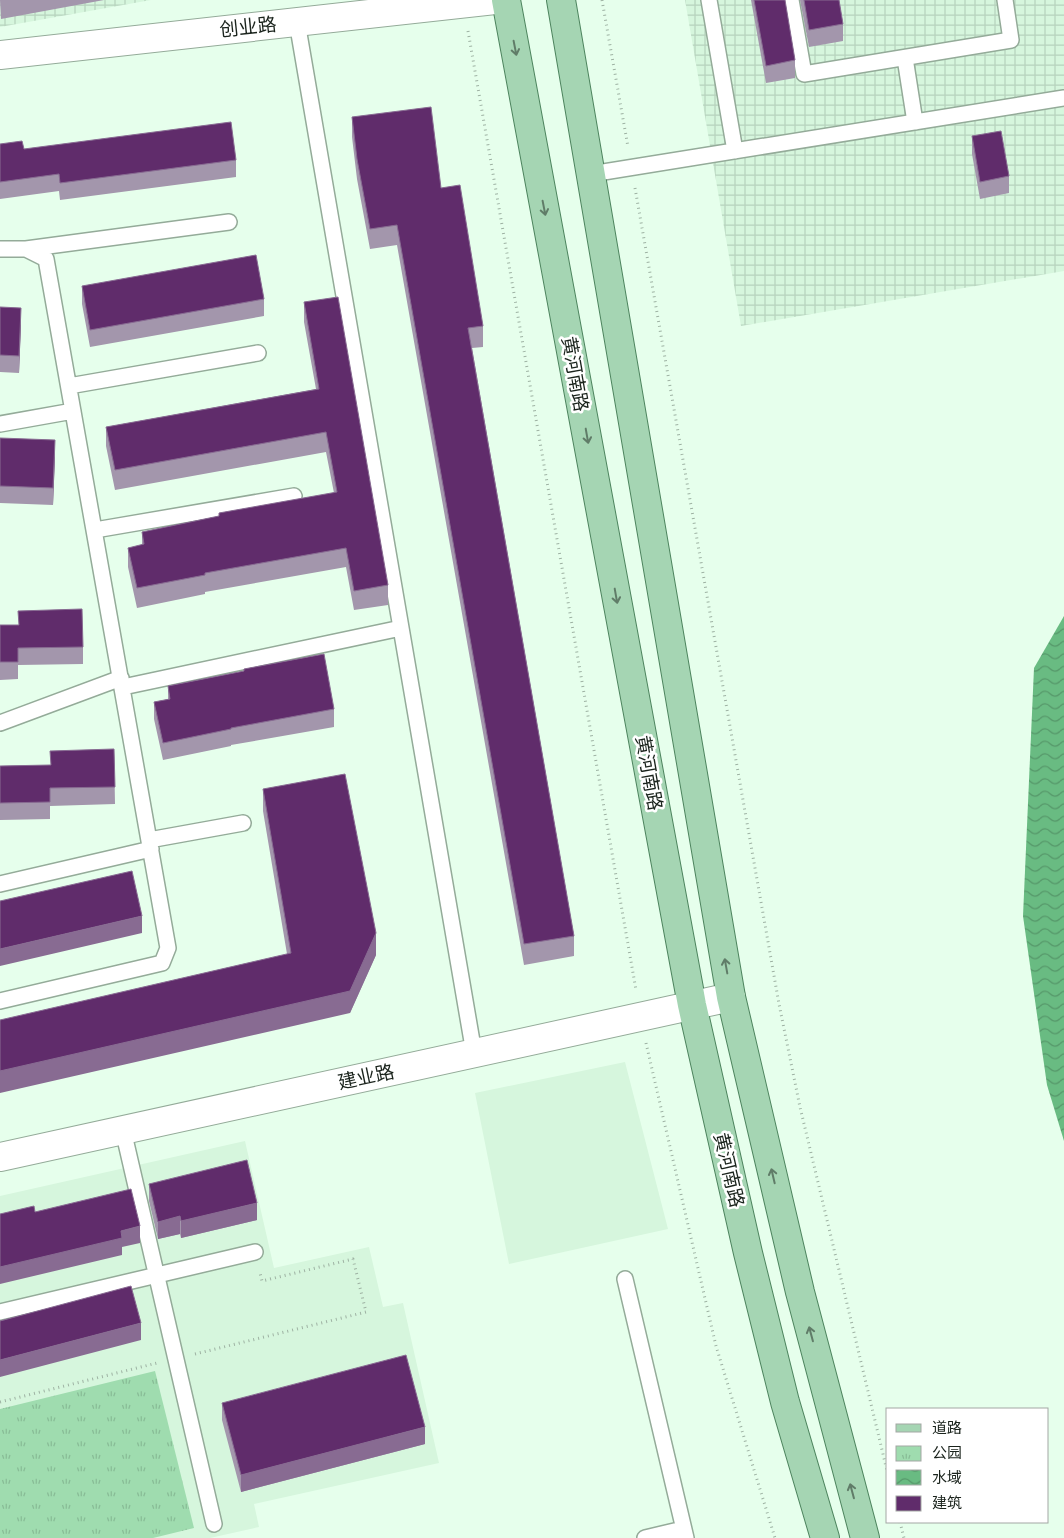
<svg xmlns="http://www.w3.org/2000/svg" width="1064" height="1538" font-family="Jost,'Noto Sans SC',sans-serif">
  <defs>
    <pattern id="industrial-grid" width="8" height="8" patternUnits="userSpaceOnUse" patternTransform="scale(1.25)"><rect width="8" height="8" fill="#d6f6dd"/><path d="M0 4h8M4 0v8" fill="none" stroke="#b7d3bd"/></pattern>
    <pattern id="park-tufts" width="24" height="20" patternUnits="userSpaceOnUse" patternTransform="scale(1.25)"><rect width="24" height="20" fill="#9fdcaf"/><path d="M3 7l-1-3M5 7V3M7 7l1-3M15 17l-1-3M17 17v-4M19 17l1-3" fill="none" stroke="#88bc96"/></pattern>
    <pattern id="water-waves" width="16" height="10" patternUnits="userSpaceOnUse" patternTransform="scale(1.25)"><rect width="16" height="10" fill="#69bb82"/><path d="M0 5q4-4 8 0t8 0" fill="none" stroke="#56986a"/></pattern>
  </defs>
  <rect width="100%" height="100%" fill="#e6ffec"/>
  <path fill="#d6f6dd" d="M 625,1062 L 668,1229 L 509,1264 L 475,1093 Z
    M 245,1141 L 274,1268 L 369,1247 L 383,1307 L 403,1303 L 439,1463 L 254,1504 L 259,1527 L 210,1538 L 0,1538 L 0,1196 Z"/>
  <path fill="url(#industrial-grid)" d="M 0,0 L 151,0 L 0,27 Z
    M 685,0 L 1064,0 L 1064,271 L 741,326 Z"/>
  <path fill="url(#park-tufts)" d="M 155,1371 L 194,1528 L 153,1538 L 0,1538 L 0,1409 Z"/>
  <path fill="url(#water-waves)" d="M 1064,616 L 1064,1141 L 1047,1085 L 1023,916 L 1034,668 Z"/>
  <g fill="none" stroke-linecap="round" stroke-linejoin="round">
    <g stroke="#94ab99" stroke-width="18">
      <path id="service" d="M 709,0 L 735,151
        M 791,0 L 804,74 L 1011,40 L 1005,0
        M 297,22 L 474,1053
        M 905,58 L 915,122
        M 591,174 L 1064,98
        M 0,249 L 26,249 L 46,259 L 168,948 L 162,963 L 0,1001
        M 26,249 L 229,222
        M 69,386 L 258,353
        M 0,424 L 73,411
        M 95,530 L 294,496
        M 123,687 L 401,628
        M 0,723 L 121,678
        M 149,840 L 243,823
        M 0,884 L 151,849
        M 123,1130 L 214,1524
        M 625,1279 L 686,1538
        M 0,1312 L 255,1252
        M 645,1538 L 683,1529"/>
    </g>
    <g stroke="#94ab99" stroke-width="30">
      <path id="tertiary" d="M 0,55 L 495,0
        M 0,1157 L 731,997"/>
    </g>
    <g stroke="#4d845e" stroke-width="30">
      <path id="primary" d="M 506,0 L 692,1005 L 748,1253 L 785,1402 L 825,1538
        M 561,0 L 731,997 L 800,1292 L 865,1538"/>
    </g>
    <path stroke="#9eb2a3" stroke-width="3" stroke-dasharray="1 4" stroke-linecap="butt" d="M 602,0 L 628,147
      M 468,31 L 636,990
      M 635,188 L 779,1004 L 800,1107 L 888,1475
      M 646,1043 L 716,1346 L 775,1538
      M 195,1354 L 366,1312 L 353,1259 L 262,1281 L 260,1273
      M 0,1402 L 157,1363
      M 900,1522 L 904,1538"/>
    <use href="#service" stroke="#fff" stroke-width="15"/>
    <use href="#tertiary" stroke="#fff" stroke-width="28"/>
    <use href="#primary" stroke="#a5d5b3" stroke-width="28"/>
  </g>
  <path fill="#a396ac" d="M 0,0 L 104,0 L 1,19 Z
    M 751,0 L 785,0 L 795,60 L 795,78 L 766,83 Z
    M 800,0 L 839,0 L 843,24 L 843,41 L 809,47 Z
    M 352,117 L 441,188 L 483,326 L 483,347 L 472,348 L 574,936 L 574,956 L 524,965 L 397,245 L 370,249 L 357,179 L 352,137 Z
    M 972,136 L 1009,176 L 1009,193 L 980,199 L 972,154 Z
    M 0,144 L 24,149 L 236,160 L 236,177 L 60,200 L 59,191 L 0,199 Z
    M 82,286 L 264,299 L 264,316 L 90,347 L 82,304 Z
    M 304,302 L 388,585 L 388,605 L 354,610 L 346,567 L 205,592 L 205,594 L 137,608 L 128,567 L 128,548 L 142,545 L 142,532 L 219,516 L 219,513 L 334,493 L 326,452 L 115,490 L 106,446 L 106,427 L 316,389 L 304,322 Z
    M 0,307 L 21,325 L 19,373 L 0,372 Z
    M 0,438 L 55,457 L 53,505 L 0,503 Z
    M 0,625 L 83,647 L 83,664 L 18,665 L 18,679 L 0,680 Z
    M 168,686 L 334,709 L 334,727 L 231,745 L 231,746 L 163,760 L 154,719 L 154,702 L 168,699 Z
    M 114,749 L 115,804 L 50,806 L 50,819 L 0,820 L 0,766 L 50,765 Z
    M 263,789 L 376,955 L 350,1013 L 287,954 L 263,811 Z
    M 149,1184 L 257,1220 L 181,1238 L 180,1234 L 158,1239 L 149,1201 Z
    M 222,1403 L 425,1444 L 241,1492 L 222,1420 Z"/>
  <path fill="#886b92" d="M 21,308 L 21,325 L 19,373 L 19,356 Z
    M 55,440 L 55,457 L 53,505 L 53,488 Z
    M 142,916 L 142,933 L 0,966 L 0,949 Z
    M 376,933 L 376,955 L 350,1013 L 0,1093 L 0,1071 Z
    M 257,1203 L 257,1220 L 181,1238 L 181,1221 Z
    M 180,1216 L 180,1234 L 158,1239 L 158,1222 Z
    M 140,1226 L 140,1243 L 122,1247 L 122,1255 L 0,1284 L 0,1267 L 121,1231 Z
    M 141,1323 L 141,1340 L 0,1377 L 0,1360 Z
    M 425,1427 L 425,1444 L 241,1492 L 241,1475 Z"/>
  <path fill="#602c6b" stroke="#886b92" d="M 754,0 L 785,0 L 795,60 L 766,66 Z
    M 804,0 L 839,0 L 843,24 L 809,30 Z
    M 431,107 L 441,188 L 460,185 L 483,326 L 468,328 L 574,936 L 524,944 L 397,225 L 370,229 L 357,159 L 352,117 Z
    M 231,122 L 236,160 L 60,183 L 59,174 L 0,182 L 0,144 L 22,141 L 24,149 Z
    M 1001,131 L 1009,176 L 980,182 L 972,136 Z
    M 256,255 L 264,299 L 90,330 L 82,286 Z
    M 338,297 L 388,585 L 354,591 L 346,548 L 205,573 L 205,575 L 137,588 L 128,548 L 144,544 L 142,532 L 219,516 L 219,513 L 337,492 L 326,432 L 115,470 L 106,427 L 319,389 L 304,302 Z
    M 0,307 L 21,308 L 19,356 L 0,355 Z
    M 0,438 L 55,440 L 53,488 L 0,486 Z
    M 82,609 L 83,647 L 18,648 L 18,662 L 0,662 L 0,625 L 19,625 L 18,611 Z
    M 324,654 L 334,709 L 231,728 L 231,729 L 163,743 L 154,702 L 170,699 L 168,686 L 244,671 L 244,669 Z
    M 114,749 L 115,787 L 50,788 L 50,802 L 0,803 L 0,766 L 51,765 L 50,751 Z
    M 345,774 L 376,933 L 350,991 L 0,1071 L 0,1020 L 291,953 L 263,789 Z
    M 132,871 L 142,916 L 0,949 L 0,901 Z
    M 247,1160 L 257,1203 L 181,1221 L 180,1216 L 158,1222 L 149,1184 Z
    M 131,1189 L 140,1226 L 121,1231 L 122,1238 L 0,1267 L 0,1214 L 34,1206 L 35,1212 Z
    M 131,1286 L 141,1323 L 0,1360 L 0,1321 Z
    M 406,1355 L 425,1427 L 241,1475 L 222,1403 Z"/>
  <defs><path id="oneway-shaft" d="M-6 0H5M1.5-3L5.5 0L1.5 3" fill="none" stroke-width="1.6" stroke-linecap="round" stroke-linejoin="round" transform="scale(1.25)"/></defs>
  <g stroke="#607c68">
    <use href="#oneway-shaft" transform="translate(515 48) rotate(79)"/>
    <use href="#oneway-shaft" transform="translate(544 208) rotate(79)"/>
    <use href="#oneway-shaft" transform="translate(587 436) rotate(80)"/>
    <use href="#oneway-shaft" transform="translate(616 596) rotate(80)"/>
    <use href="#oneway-shaft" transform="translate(726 966) rotate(-100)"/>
    <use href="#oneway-shaft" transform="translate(773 1176) rotate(-103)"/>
    <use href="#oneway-shaft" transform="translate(811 1334) rotate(-105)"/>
    <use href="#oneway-shaft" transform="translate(852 1491) rotate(-105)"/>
  </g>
  <g text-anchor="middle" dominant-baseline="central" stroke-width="5" stroke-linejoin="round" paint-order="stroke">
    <g font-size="19" fill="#1a231c" stroke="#fff">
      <text transform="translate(248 27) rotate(-6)">创业路</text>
      <text transform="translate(575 374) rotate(80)">黄河南路</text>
      <text transform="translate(649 773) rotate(80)">黄河南路</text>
      <text transform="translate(366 1077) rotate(-12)">建业路</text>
      <text transform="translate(729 1170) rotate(77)">黄河南路</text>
    </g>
  </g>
  <rect x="886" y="1408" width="162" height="115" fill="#ffffff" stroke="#a3a7a4"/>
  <rect x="896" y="1424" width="25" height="8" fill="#a5d5b3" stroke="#a3a7a4"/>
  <text x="932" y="1433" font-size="15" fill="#1a231c">道路</text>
  <rect x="896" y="1446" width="25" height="15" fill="url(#park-tufts)" stroke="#a3a7a4"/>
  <text x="932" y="1458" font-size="15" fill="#1a231c">公园</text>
  <rect x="896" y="1470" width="25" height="15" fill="url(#water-waves)" stroke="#a3a7a4"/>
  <text x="932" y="1483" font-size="15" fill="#1a231c">水域</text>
  <rect x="896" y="1496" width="25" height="15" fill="#602c6b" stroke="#a3a7a4"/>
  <text x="932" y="1508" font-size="15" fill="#1a231c">建筑</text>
</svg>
